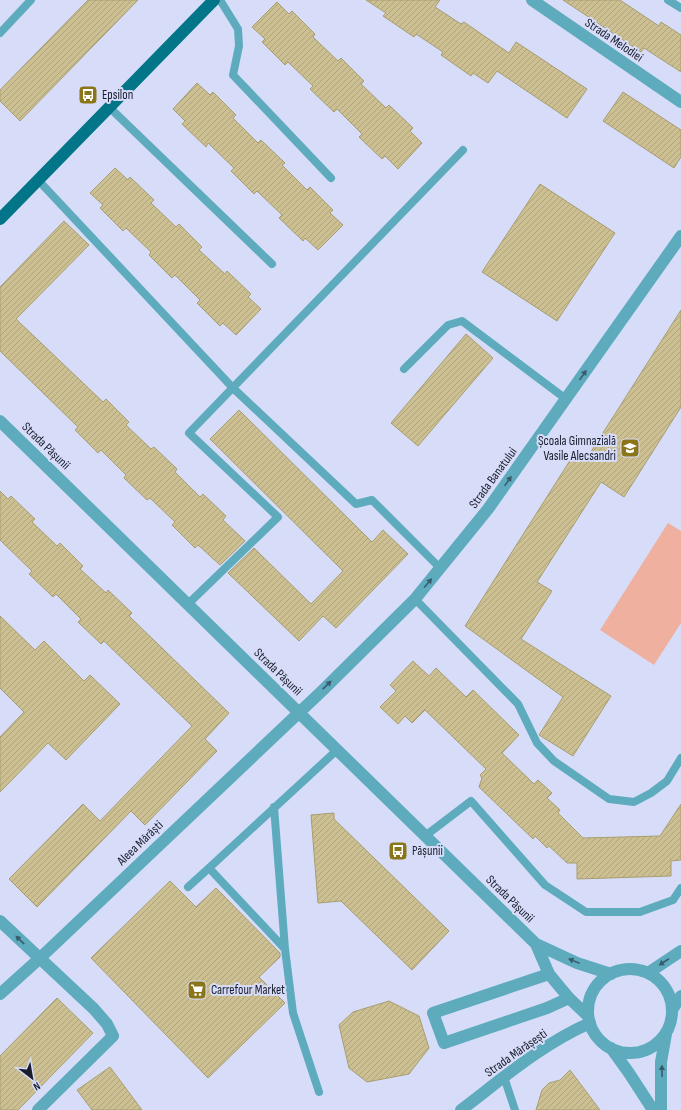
<svg xmlns="http://www.w3.org/2000/svg" width="681" height="1110" font-family="'Sofia Sans Condensed',sans-serif">
  <defs>
    <pattern id="building-hatch" width="6" height="6" patternUnits="userSpaceOnUse"><rect width="6" height="6" fill="#ccc092"/><path d="M-1 1l2-2M0 6l6-6M5 7l2-2" fill="none" stroke="#afa47e"/></pattern>
  </defs>
  <rect width="100%" height="100%" fill="#d7ddf9"/>
  <path fill="#efb09f" d="M 668,523 L 681,531 L 681,623 L 654,665 L 600,630 Z"/>
  <path fill="url(#building-hatch)" stroke="#a89d70" d="M 88,0 L 138,0 L 20,121 L 0,101 L 0,90 Z
    M 366,0 L 440,0 L 435,7 L 461,24 L 464,22 L 509,53 L 516,42 L 587,89 L 567,118 L 497,71 L 488,83 L 473,73 L 471,76 L 441,55 L 443,52 L 416,34 L 414,37 L 383,16 L 386,13 Z
    M 563,0 L 620,0 L 659,26 L 661,22 L 681,35 L 681,72 L 644,48 L 641,52 Z
    M 277,2 L 289,14 L 292,11 L 315,34 L 313,37 L 338,61 L 341,58 L 364,81 L 361,84 L 386,108 L 389,105 L 413,128 L 410,131 L 422,143 L 398,169 L 385,156 L 382,159 L 359,137 L 362,134 L 337,109 L 334,112 L 310,89 L 313,86 L 288,62 L 285,65 L 262,42 L 265,39 L 252,27 Z
    M 197,83 L 210,95 L 213,92 L 236,115 L 233,118 L 258,143 L 261,140 L 285,163 L 282,165 L 307,190 L 310,187 L 333,210 L 330,213 L 343,225 L 318,250 L 305,238 L 303,241 L 279,218 L 282,215 L 257,191 L 254,194 L 231,171 L 234,168 L 208,143 L 206,147 L 182,124 L 185,121 L 173,109 Z
    M 623,92 L 681,130 L 681,157 L 674,168 L 603,121 Z
    M 115,168 L 128,180 L 130,177 L 154,200 L 151,203 L 176,227 L 179,224 L 202,247 L 199,250 L 225,274 L 227,271 L 251,294 L 248,297 L 261,309 L 236,335 L 223,323 L 220,326 L 197,303 L 200,300 L 175,275 L 172,278 L 149,255 L 151,252 L 126,228 L 123,231 L 100,208 L 103,205 L 90,193 Z
    M 540,184 L 615,233 L 557,321 L 482,272 Z
    M 64,221 L 89,245 L 16,319 L 103,402 L 106,399 L 129,422 L 126,425 L 151,449 L 154,447 L 177,469 L 175,472 L 200,497 L 203,494 L 226,516 L 223,520 L 245,541 L 220,565 L 198,545 L 195,548 L 172,525 L 175,522 L 150,498 L 147,500 L 124,478 L 126,475 L 101,450 L 98,453 L 75,430 L 78,427 L 0,351 L 0,287 Z
    M 681,310 L 681,407 L 624,497 L 601,482 L 537,582 L 552,591 L 521,639 L 611,696 L 573,756 L 539,735 L 563,697 L 465,626 L 576,451 L 587,458 Z
    M 466,334 L 493,358 L 418,446 L 391,423 Z
    M 239,410 L 372,542 L 383,530 L 408,554 L 336,628 L 323,616 L 299,641 L 228,573 L 254,548 L 311,604 L 343,571 L 210,439 Z
    M 0,491 L 8,499 L 11,496 L 35,519 L 32,522 L 57,546 L 60,543 L 83,566 L 80,569 L 106,593 L 108,590 L 132,613 L 129,616 L 229,713 L 205,739 L 217,751 L 145,825 L 131,811 L 37,907 L 9,879 L 83,804 L 100,821 L 192,726 L 104,641 L 101,644 L 78,622 L 81,619 L 56,594 L 53,597 L 29,574 L 32,571 L 0,540 Z
    M 0,616 L 35,650 L 44,641 L 84,681 L 90,675 L 120,704 L 66,760 L 48,743 L 0,792 L 0,737 L 24,712 L 0,688 Z
    M 413,661 L 429,676 L 436,668 L 466,697 L 473,690 L 519,735 L 502,753 L 534,784 L 538,780 L 552,793 L 547,798 L 560,810 L 558,813 L 583,838 L 660,836 L 681,804 L 681,860 L 671,861 L 671,876 L 577,879 L 577,863 L 567,863 L 549,846 L 547,848 L 535,836 L 533,839 L 479,787 L 482,778 L 480,775 L 486,769 L 425,710 L 412,723 L 405,716 L 398,724 L 380,707 L 396,691 L 390,685 Z
    M 334,813 L 334,819 L 449,931 L 412,970 L 341,901 L 318,903 L 311,815 Z
    M 170,881 L 196,907 L 216,888 L 280,953 L 280,957 L 259,977 L 285,1003 L 208,1078 L 91,958 Z
    M 57,998 L 93,1033 L 18,1110 L 0,1110 L 0,1056 Z
    M 389,1001 L 419,1016 L 429,1048 L 409,1074 L 367,1082 L 349,1068 L 339,1025 L 353,1012 Z
    M 110,1067 L 142,1110 L 92,1110 L 77,1090 Z
    M 570,1070 L 600,1110 L 536,1110 L 542,1090 L 549,1083 L 560,1080 Z"/>
  <g fill="none" stroke-linecap="round" stroke-linejoin="round">
    <path stroke="#5eabbe" stroke-width="8" d="M 220,0 L 238,29 L 239,46 L 233,75 L 331,178
      M 668,0 L 681,8
      M 0,33 L 31,0
      M 109,107 L 272,264
      M 38,180 L 233,388 L 356,504 L 372,500 L 440,568
      M 404,369 L 448,325 L 462,321 L 566,399
      M 415,599 L 518,704 L 537,743 L 554,761 L 609,799 L 634,802 L 651,793 L 667,781 L 681,758
      M 188,604 L 278,517 L 189,433 L 463,150
      M 274,807 L 285,949 L 293,1013 L 319,1092
      M 425,836 L 471,801 L 545,885 L 586,912 L 640,912 L 673,900 L 681,888
      M 209,868 L 337,750
      M 188,887 L 209,868 L 285,949
      M 504,1077 L 515,1110"/>
    <path stroke="#5eabbe" stroke-width="12" d="M 549,974 L 433,1013 L 444,1043 L 547,1008 L 569,998"/>
    <path stroke="#5eabbe" stroke-width="12" d="M 532,0 L 681,102
      M 0,421 L 536,944 L 577,963 L 611,974
      M 0,921 L 94,1009 L 107,1024 L 113,1036 L 38,1110
      M 536,944 L 549,974 L 569,998 L 588,1016
      M 0,994 L 39,959 L 323,690 L 415,599 L 488,509 L 681,236
      M 461,1110 C 502,1079 542,1044 590,1023"/>
    <path stroke="#5eabbe" stroke-width="12" d="M588 1011a42 42 0 1 1 84 0a42 42 0 1 1-84 0Z
      M 648,973 L 681,951
      M 672,1010 L 681,996
      M 611,1048 L 629,1073 L 653,1110
      M 661,1110 L 661,1062 L 666,1034"/>
    <path stroke="#027589" stroke-width="12" d="M 0,219 L 214,0"/>
  </g>
  <defs><path id="oneway-solid" d="M-6-.8H1V-3.2L6.5 0L1 3.2V.8H-6Z"/></defs>
  <g fill="#385c6e">
    <use href="#oneway-solid" transform="translate(583 375) rotate(-55)"/>
    <use href="#oneway-solid" transform="translate(508 481) rotate(-55)"/>
    <use href="#oneway-solid" transform="translate(428 583) rotate(-50)"/>
    <use href="#oneway-solid" transform="translate(327 685) rotate(-44)"/>
    <use href="#oneway-solid" transform="translate(20 940) rotate(-136)"/>
    <use href="#oneway-solid" transform="translate(574 961) rotate(-158)"/>
    <use href="#oneway-solid" transform="translate(664 962) rotate(147)"/>
    <use href="#oneway-solid" transform="translate(662 1071) rotate(-91)"/>
  </g>
  <defs>
    <g id="bus-square" transform="scale(1)"><rect x="-9" y="-9" width="18" height="18" rx="4" fill="#8a7519" stroke="#d7ddf9"/><path d="M-5-6H5V4H4V6H2V4H-2V6H-4V4H-5ZM-3.5-4V0h7V-4ZM-3.5 1.2v1.5H-2V1.2ZM2 1.2v1.5H3.5V1.2Z" fill="#fff"/></g>
    <g id="school-square" transform="scale(1)"><rect x="-9" y="-9" width="18" height="18" rx="4" fill="#8a7519" stroke="#d7ddf9"/><path d="M0-5L7-2L0 1L-7-2ZM-4 1L0 2.5L4 1V4Q0 6-4 4Z" fill="#fff"/></g>
    <g id="supermarket-square" transform="scale(1)"><rect x="-9" y="-9" width="18" height="18" rx="4" fill="#8a7519" stroke="#d7ddf9"/><path d="M-6-5.5h2.5l.6 2H6L4.5 2H-2.5L-4.4-4H-6ZM-1.5 3.2a1.3 1.3 0 1 0 .1 0ZM3 3.2a1.3 1.3 0 1 0 .1 0Z" fill="#fff"/></g>
  </defs>
  <g fill-rule="evenodd">
    <use href="#bus-square" x="88" y="95"/>
    <use href="#school-square" x="630" y="448"/>
    <use href="#bus-square" x="398" y="851"/>
    <use href="#supermarket-square" x="197" y="990"/>
  </g>
  <g text-anchor="middle" dominant-baseline="central" stroke-width="4" stroke-linejoin="round" paint-order="stroke">
    <g font-size="13" fill="#191c2c" stroke="#d7ddf9">
      <text transform="translate(614 40) rotate(34)">Strada Melodiei</text>
      <text transform="translate(46 446) rotate(44)">Strada Pășunii</text>
      <text transform="translate(493 478) rotate(-54)">Strada Banatului</text>
      <text transform="translate(278 672) rotate(44)">Strada Pășunii</text>
      <text transform="translate(140 843) rotate(-44)">Aleea Mărăști</text>
      <text transform="translate(510 899) rotate(44)">Strada Pășunii</text>
      <text transform="translate(516 1053) rotate(-35)">Strada Mărășești</text>
    </g>
    <g font-size="13" fill="#191c2c" stroke="#d7ddf9" text-anchor="start">
      <text x="102" y="95">Epsilon</text>
      <text x="616" y="441" text-anchor="end">Școala Gimnazială<tspan x="616" dy="15">Vasile Alecsandri</tspan></text>
      <text x="412" y="851">Pășunii</text>
      <text x="211" y="990">Carrefour Market</text>
    </g>
  </g>
  <g transform="translate(32 1078) rotate(149)" stroke="#d7ddf9" stroke-width="3" paint-order="stroke">
  <path d="M0-3L7 15L0 10L-7 15Z" fill="#191c2c"/>
  <text y="-6" font-size="11" font-weight="bold" text-anchor="middle" fill="#191c2c">N</text>
  </g>
</svg>
